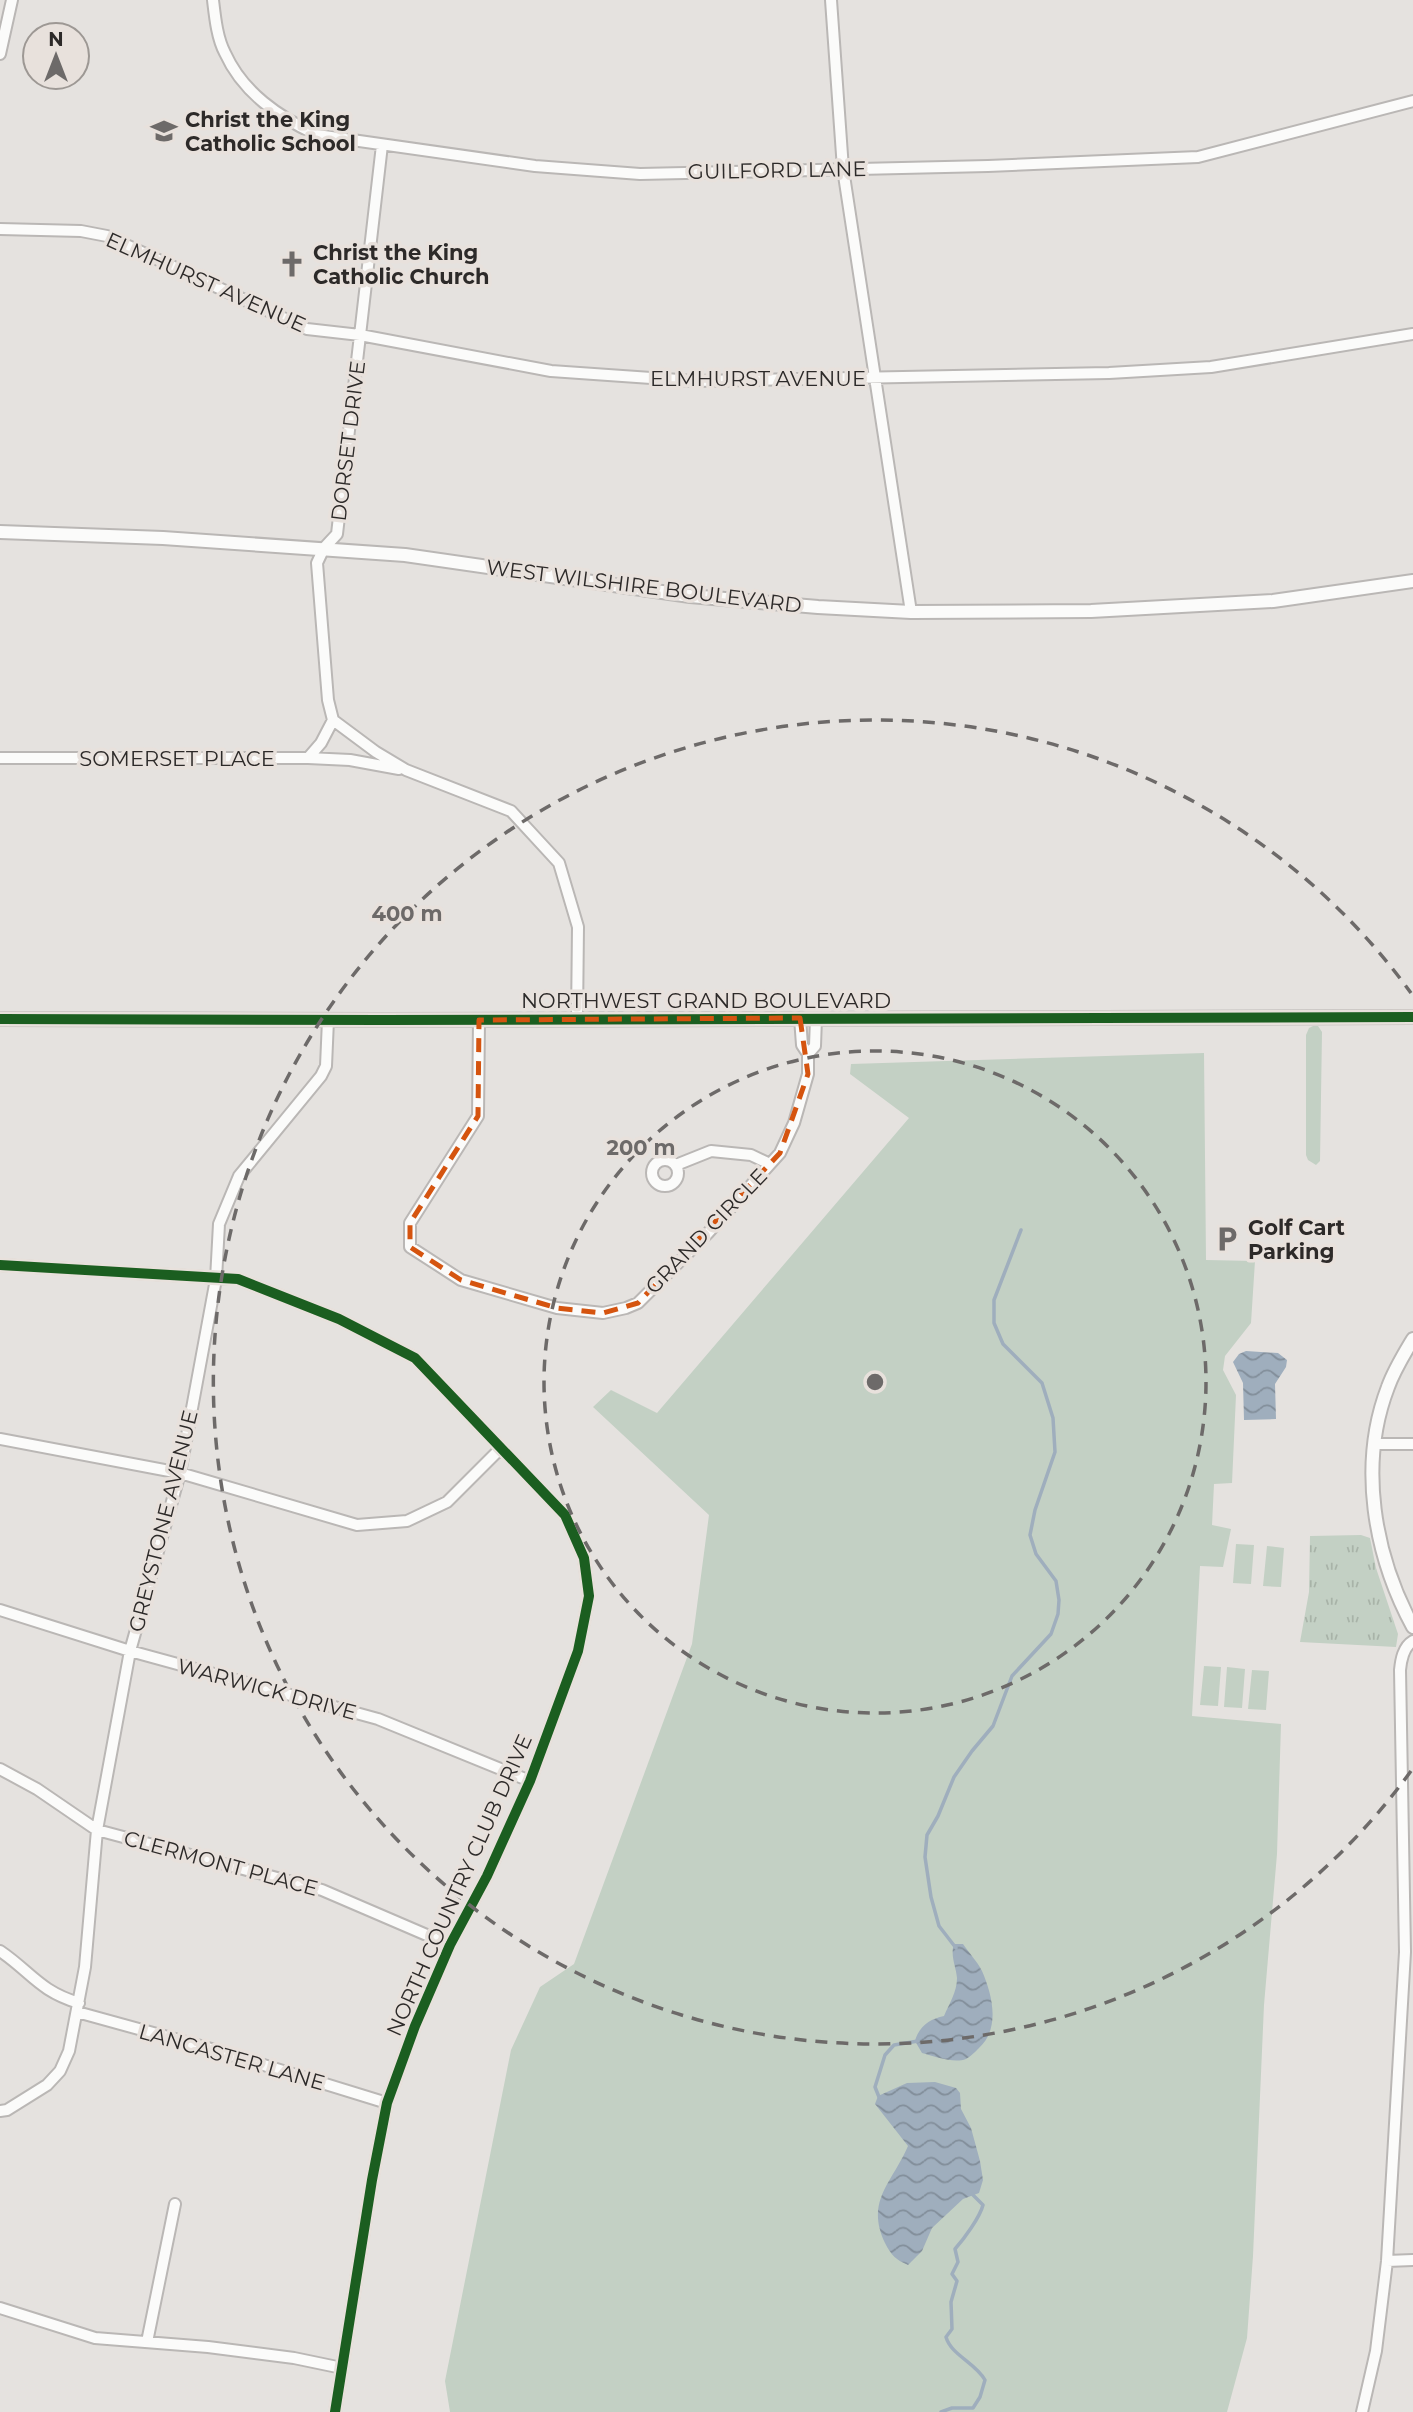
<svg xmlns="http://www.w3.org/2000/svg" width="1413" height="2412" font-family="Montserrat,sans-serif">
  <defs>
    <pattern id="park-tufts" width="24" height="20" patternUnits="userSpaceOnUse" patternTransform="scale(1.75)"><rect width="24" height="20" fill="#c3d0c4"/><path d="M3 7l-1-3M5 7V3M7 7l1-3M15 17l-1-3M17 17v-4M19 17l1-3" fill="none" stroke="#a8b3a8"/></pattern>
    <pattern id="water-waves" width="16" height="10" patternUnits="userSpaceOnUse" patternTransform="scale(1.75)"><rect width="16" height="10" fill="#9faebd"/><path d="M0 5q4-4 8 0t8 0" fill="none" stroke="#828e9a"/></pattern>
  </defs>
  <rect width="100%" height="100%" fill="#e5e2df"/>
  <path fill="#c3d0c4" d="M 1313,1026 L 1318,1026 L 1322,1032 L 1320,1161 L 1316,1165 L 1308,1160 L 1306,1155 L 1306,1035 L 1309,1028 Z
    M 1204,1053 L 1206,1260 L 1255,1261 L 1251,1323 L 1225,1356 L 1223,1370 L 1236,1395 L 1232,1483 L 1214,1484 L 1212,1525 L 1231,1529 L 1223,1567 L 1200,1566 L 1192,1716 L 1281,1724 L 1277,1854 L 1264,2005 L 1253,2256 L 1247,2338 L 1227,2412 L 450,2412 L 445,2381 L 511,2050 L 540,1987 L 574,1964 L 692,1644 L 709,1515 L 593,1407 L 611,1390 L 657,1413 L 909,1118 L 850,1074 L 851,1064 Z
    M 1236,1544 L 1254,1545 L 1251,1584 L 1233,1583 Z
    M 1267,1546 L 1284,1548 L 1281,1587 L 1263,1586 Z
    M 1204,1666 L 1221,1667 L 1218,1706 L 1200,1705 Z
    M 1227,1667 L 1245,1669 L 1242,1708 L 1224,1707 Z
    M 1252,1670 L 1269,1671 L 1266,1710 L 1248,1709 Z"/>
  <path fill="url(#park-tufts)" d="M 1361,1535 L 1370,1538 L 1376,1568 L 1398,1634 L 1396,1647 L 1300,1642 L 1309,1592 L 1310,1536 Z"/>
  <path fill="url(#water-waves)" d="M 1246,1351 L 1278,1353 L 1287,1360 L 1286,1367 L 1275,1384 L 1276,1419 L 1244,1420 L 1243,1383 L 1233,1362 L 1239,1354 Z
    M 954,1944 L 963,1944 C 969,1953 977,1961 982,1971 C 992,1994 1001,2028 979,2048 C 975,2052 970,2057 966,2059 C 954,2064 934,2056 922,2053 L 915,2041 C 919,2026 930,2019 944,2016 C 949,2004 957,1992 957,1978 C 956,1966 950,1956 954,1944 Z
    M 935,2082 L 956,2088 L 960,2093 L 961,2109 L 971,2128 L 980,2161 L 983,2180 L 979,2193 L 963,2199 L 932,2228 L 922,2251 L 908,2265 C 896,2260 891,2255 885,2243 C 865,2201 892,2183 908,2146 L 875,2104 L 878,2096 L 907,2083 Z"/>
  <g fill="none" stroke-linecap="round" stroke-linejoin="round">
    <path stroke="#9faebd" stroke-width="3.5" d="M 956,1948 L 939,1926 L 931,1897 L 925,1857 L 927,1835 L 938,1816 L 954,1777 L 972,1751 L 993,1726 L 1012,1676 L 1051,1634 L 1058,1614 L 1059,1600 L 1056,1581 L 1036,1554 L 1030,1535 L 1035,1510 L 1055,1452 L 1053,1418 L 1042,1383 L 1003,1344 L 994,1323 L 994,1300 L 1021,1230
      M 879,2097 L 875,2087 L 885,2055 L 894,2045 L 918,2041
      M 941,2412 L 952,2408 L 973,2408 L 980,2397 L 985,2380 C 976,2363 951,2355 946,2337 L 952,2329 L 951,2302 L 957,2281 L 952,2274 L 958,2262 L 955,2249 C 964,2239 980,2217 983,2205 L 972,2194"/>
    <g stroke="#bab7b5" stroke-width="14">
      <path id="minor" d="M 213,0 C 215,17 217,38 225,53 C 243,93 279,117 317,135 L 535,166 L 640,174 L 988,166 L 1198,157 L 1413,101
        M 831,0 L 843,169 L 911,612
        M 0,54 L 12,0
        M 382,145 L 337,534 L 324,548 L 317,563 L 328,700 L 333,720 L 376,752 L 406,770 L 511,811 L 559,863 L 578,927 L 577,1019
        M 0,229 L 81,231 L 107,236 L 307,329 L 360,335 L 551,371 L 694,381 L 1109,373 L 1211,367 L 1413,334
        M 0,758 L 308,758 L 321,743 L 333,720
        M 308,758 L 350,760 L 399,769
        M 479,1020 L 478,1116 L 410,1223 L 410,1247 L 461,1280 L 557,1308 L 603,1313 L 626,1308 L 638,1303 L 708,1233 L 780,1153 L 794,1123 L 808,1074 L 808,1054 L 802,1045 L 800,1018
        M 808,1054 L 815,1046 L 816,1018
        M652 1173a13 13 0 1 1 26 0a13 13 0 1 1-26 0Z
        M 676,1165 L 711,1151 L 751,1155 L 770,1164
        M 0,1265 L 238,1279 L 339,1319 L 415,1358 L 565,1515 L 584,1558 L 589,1596 L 578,1651 L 530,1781 L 487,1876 L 450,1945 L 415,2026 L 387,2103 L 372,2180 L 335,2412
        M 0,1439 L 180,1473 L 357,1525 L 407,1521 L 447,1502 L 500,1449
        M 1374,1444 L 1413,1444
        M 0,1610 L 130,1651 L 378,1719 L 530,1781
        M 0,1769 L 37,1789 L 97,1830 L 322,1890 L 450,1945
        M 0,1951 C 31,1972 39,1991 79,2003
        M 77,2012 L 215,2050 L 387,2103
        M 0,2111 L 7,2110 L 47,2085 L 60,2071 L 69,2051 L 85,1967 L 97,1830 L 130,1651 L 180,1473 L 216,1279 L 219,1224 L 239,1176 L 321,1076 L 326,1066 L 328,1020
        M 1387,2261 L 1413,2260
        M 0,2308 L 95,2338 L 208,2347 L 294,2358 L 342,2368
        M 147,2342 L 175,2204
        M 1362,2412 L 1376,2351 L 1387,2261 L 1405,1952 L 1400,1670 C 1401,1660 1403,1647 1413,1641"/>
    </g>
    <g stroke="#bab7b5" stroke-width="16">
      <path id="tertiary" d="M 0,532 L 163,538 L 405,555 L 690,596 L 818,607 L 911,612 L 1091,611 L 1273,601 L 1413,581
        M 0,1019 L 382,1020 L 1413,1017
        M 1413,1339 C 1404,1354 1394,1370 1388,1387 C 1358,1465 1374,1555 1413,1627"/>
    </g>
    <use href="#minor" stroke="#fbfbfa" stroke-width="10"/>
    <use href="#tertiary" stroke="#fbfbfa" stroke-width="12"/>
    <g stroke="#e8e1dc" stroke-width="15">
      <path id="cycleway" d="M 0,1019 L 382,1020 L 1413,1017
        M 0,1265 L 238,1279 L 339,1319 L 415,1358 L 565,1515 L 584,1558 L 589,1596 L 578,1651 L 530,1781 L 487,1876 L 450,1945 L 415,2026 L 387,2103 L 372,2180 L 335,2412"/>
    </g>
    <use href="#cycleway" stroke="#1b5e20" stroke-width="10"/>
  </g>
  <path fill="none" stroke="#d5540f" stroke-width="5" stroke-dasharray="14 9" stroke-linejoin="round" d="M 800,1018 L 808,1074 L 780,1153 L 638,1303 L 603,1313 L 557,1308 L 461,1280 L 410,1247 L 410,1223 L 478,1116 L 479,1020 Z"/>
  <g fill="none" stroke="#6d6a69" stroke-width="3.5" stroke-dasharray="12 9">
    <circle cx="875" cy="1382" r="331"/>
    <path d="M1411 1771A662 662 0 1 1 1411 993"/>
  </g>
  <defs>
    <g id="school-bare" transform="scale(2.1)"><path d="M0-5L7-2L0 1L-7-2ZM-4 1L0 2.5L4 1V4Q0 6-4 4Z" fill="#6d6a69" stroke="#e8e1dc" stroke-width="2.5" paint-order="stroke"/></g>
    <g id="church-bare" transform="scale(2.1)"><path d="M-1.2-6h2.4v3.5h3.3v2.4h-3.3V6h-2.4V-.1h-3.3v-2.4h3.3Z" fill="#6d6a69" stroke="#e8e1dc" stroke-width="2.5" paint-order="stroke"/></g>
    <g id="parking-bare" transform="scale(2.1)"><path d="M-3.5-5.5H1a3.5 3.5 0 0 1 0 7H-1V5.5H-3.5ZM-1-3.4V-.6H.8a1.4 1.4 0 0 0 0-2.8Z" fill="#6d6a69" stroke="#e8e1dc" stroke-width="2.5" paint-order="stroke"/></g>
  </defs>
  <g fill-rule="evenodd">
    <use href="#school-bare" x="164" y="131"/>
    <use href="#church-bare" x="292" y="264"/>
    <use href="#parking-bare" x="1227" y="1239"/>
  </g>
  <g text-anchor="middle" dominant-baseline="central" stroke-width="7" stroke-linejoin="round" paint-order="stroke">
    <g font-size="21" font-weight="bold" fill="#2d2a29" stroke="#e8e1dc" text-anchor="start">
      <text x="185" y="119">Christ the King<tspan x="185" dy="24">Catholic School</tspan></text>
      <text x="313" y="252">Christ the King<tspan x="313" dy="24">Catholic Church</tspan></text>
      <text x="1248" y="1227">Golf Cart<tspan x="1248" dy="24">Parking</tspan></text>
    </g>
    <g font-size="21" fill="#2d2a29" stroke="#e8e1dc">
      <text transform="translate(777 170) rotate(-1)">GUILFORD LANE</text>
      <text transform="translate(206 282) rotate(24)">ELMHURST AVENUE</text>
      <text x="758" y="378">ELMHURST AVENUE</text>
      <text transform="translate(348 441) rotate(-83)">DORSET DRIVE</text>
      <text transform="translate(644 586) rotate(7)">WEST WILSHIRE BOULEVARD</text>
      <text x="177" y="758">SOMERSET PLACE</text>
      <text x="706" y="1000">NORTHWEST GRAND BOULEVARD</text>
      <text transform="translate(706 1231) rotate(-46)">GRAND CIRCLE</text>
      <text transform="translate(163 1521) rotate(-76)">GREYSTONE AVENUE</text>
      <text transform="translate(267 1689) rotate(15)">WARWICK DRIVE</text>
      <text transform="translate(221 1863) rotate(15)">CLERMONT PLACE</text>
      <text transform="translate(459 1885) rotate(-66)">NORTH COUNTRY CLUB DRIVE</text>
      <text transform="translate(232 2057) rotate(16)">LANCASTER LANE</text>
    </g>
  </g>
  <circle cx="875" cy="1382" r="10" fill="#6d6a69" stroke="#e8e1dc" stroke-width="3.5"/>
  <g font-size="21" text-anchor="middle" font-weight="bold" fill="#6d6a69" stroke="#e8e1dc" stroke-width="7" stroke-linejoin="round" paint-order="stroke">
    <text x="407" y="921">400 m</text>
    <text x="641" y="1155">200 m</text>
  </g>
  <g transform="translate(56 56)"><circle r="33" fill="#e8e1dc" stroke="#9d9894" stroke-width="2"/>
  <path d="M0-5L12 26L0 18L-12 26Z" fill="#6d6a69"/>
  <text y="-10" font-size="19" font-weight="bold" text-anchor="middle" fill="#2d2a29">N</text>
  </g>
</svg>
